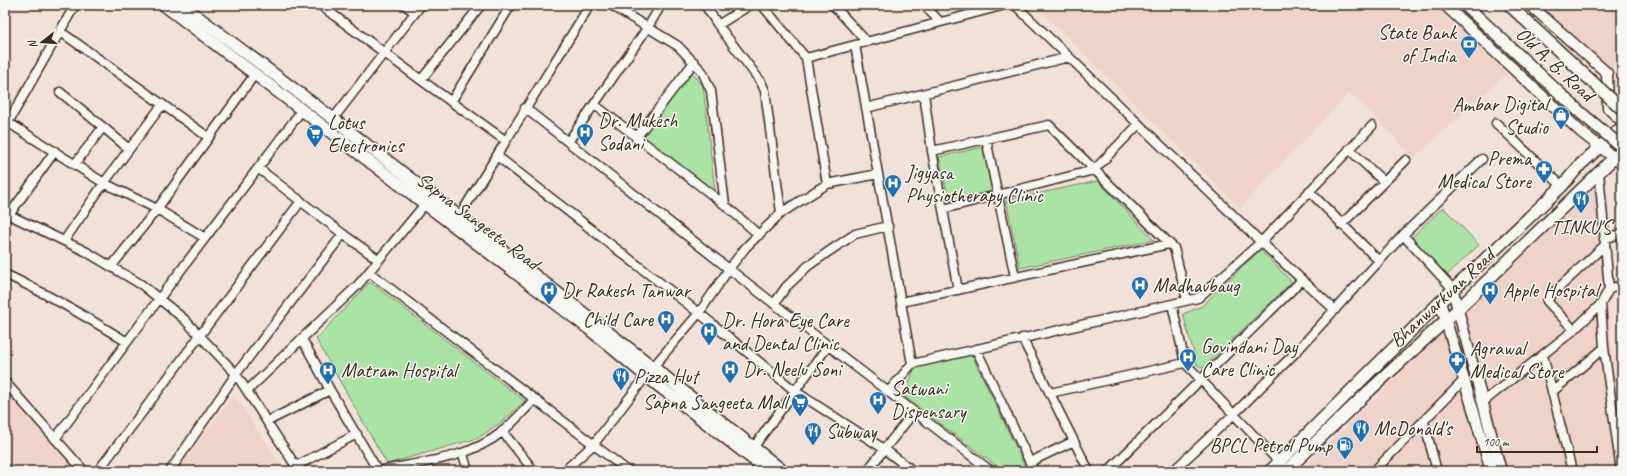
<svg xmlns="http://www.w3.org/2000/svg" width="1627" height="476" font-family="Caveat,sans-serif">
  <rect width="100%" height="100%" fill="#f2e1d9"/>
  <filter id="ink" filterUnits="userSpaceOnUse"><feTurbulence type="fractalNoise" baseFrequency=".025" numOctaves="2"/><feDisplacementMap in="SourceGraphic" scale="8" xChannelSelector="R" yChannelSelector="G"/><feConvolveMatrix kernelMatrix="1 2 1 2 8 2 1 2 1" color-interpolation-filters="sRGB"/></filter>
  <g filter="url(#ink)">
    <path fill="#efd3c8" d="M 1035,5 L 1435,5 L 1507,73 L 1414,158 L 1383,125 L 1349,93 L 1240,208 Z
      M 1537,5 L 1622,5 L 1622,53 L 1609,70 Z
      M 1598,183 L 1620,435 L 1622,444 L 1622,471 L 1300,471 Z
      M 5,384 L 77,471 L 5,471 Z
      M 234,395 L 285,471 L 176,471 Z"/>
    <path fill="#abe2a6" stroke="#738662" d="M 692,72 L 703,86 L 715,191 L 643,137 Z
      M 983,147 L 993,191 L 949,201 L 939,157 Z
      M 1098,181 L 1154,240 L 1020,268 L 1006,200 Z
      M 1443,207 L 1479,245 L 1443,279 L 1407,242 Z
      M 1260,250 L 1292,282 L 1203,368 L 1197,365 L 1183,314 L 1202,306 Z
      M 370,282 L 525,401 L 503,421 L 478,438 L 387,464 L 316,339 Z
      M 971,353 L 1027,471 L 1003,471 L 905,397 L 914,368 Z"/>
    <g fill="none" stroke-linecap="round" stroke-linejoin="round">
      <g stroke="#3b2a1e" stroke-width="11">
        <path id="minor" d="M 320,5 L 421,80 L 506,141
          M 405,5 L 415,13
          M 611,5 L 678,46 L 702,71 L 711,91 L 725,205
          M 705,5 L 718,25 L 761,82 L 765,91 L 781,213
          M 762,5 L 806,58 L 827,184
          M 833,5 L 867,42
          M 924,5 L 940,22
          M 1015,5 L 1261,242 L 1335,310
          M 718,25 L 750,5
          M 61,32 L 208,137
          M 855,45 L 912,364
          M 806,58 L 1005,5
          M 421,80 L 481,5
          M 60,92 L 103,127 L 75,164
          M 924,94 L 932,151 L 958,290
          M 451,102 L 511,5
          M 595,105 L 725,205 L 759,235
          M 525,108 L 729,269 L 991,471
          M 866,108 L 1069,57
          M 333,119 L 421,5
          M 9,123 L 104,183 L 157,209 L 205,238
          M 1496,123 L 1562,186
          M 103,127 L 129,149
          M 5,128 L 75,5
          M 636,138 L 694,62
          M 986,139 L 1015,277
          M 568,142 L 648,27 L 661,5
          M 1349,149 L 1384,182
          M 932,151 L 1049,125 L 1174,248 L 1187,300
          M 497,156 L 699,313 L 795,391 L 884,449 L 913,471
          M 258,168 L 343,234 L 379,260
          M 1599,172 L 1609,289 L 1601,304 L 1604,348 L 1621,471
          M 1309,191 L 1379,261
          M 943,209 L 1094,170 L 1139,124
          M 5,213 L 85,251 L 142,285 L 184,319 L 236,374 L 299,471
          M 9,215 L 55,151
          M 457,220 L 590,5
          M 1341,225 L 1406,160
          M 1403,235 L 1454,290
          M 1604,239 L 1622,233
          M 64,241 L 104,183 L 162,105
          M 111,267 L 157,209 L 255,74
          M 369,272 L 628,471
          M 5,274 C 47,294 87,317 127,342
          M 1609,289 L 1622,285
          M 901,302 L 1169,244
          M 774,304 L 786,287 L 808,266 L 831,250 L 855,234 L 888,226
          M 1172,304 L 1185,363 L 1279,462
          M 1574,330 L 1547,301 L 1551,295 L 1605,245
          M 1022,338 L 1089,471
          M 302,339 L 330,390 L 378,471
          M 976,349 L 1034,471
          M 1543,355 L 1572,471
          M 5,382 L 84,471
          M 247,391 L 358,285 L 425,204
          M 888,392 L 912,364 L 1198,298 L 1261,242 L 1372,126
          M 1552,392 L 1604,348
          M 1050,393 L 1185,363
          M 1483,402 L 1574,330 L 1601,304
          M 268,421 L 330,390
          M 1424,422 L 1437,471
          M 502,431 L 534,471
          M 55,439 L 159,299 L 302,110
          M 753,448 L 828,346
          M 463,454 L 468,471
          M 1030,462 L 1074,441
          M 296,466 L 357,434
          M 98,471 L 301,201
          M 170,471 L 236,374 L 343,234
          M 377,471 C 420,462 467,460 502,432 C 514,422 524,410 535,399
          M 564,471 L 593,445 L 653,367 L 699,313 L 729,269 L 746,247 L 781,213 L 827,184 L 878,174
          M 867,471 L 914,412
          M 1108,471 L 1302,280
          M 1173,471 L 1234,414 L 1296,352 L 1403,235 L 1482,159
          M 1374,471 L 1464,380"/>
      </g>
      <g stroke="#3b2a1e" stroke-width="13">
        <path id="tertiary" d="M 1445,5 L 1581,132 L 1622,164
          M 1530,5 L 1607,73 L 1608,108 L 1622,121
          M 1453,291 L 1501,471
          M 1440,302 L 1472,406 L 1491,471"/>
      </g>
      <g stroke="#3b2a1e" stroke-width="14">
        <path id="secondary" d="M 164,5 L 588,328 L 646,376 L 768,471
          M 182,5 L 327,114 L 653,367 L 783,471
          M 1270,471 L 1440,302 L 1562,186 L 1581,164 L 1622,127
          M 1286,471 L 1369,391 L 1458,309 L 1622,150"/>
      </g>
      <use href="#minor" stroke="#f6f6f2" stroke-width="8"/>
      <use href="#tertiary" stroke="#f6f6f2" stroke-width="10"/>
      <use href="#secondary" stroke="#f6f6f2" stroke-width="11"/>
      <g stroke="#3b2a1e" stroke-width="14" stroke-linecap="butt">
        <path id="secondary-bridge" d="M 1465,5 L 1582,114 L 1622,147
          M 1509,5 L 1622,109"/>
      </g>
      <use href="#secondary-bridge" stroke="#f6f6f2" stroke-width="11"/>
    </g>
  </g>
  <defs>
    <g id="bank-pin" transform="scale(0.9)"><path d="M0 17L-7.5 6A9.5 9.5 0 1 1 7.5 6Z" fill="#1f6fb2" stroke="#f6f6f2"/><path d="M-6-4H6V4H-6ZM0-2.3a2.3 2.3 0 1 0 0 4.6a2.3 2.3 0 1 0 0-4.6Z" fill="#fff"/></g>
    <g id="shop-pin" transform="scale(0.9)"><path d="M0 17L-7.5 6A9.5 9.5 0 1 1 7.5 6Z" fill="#1f6fb2" stroke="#f6f6f2"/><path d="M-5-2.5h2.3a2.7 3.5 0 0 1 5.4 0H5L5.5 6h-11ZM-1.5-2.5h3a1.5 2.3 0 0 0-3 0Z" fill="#fff"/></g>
    <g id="hospital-pin" transform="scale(0.9)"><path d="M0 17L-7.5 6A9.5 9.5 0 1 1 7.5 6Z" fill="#1f6fb2" stroke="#f6f6f2"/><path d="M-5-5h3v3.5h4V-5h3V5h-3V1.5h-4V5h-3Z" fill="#fff"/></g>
    <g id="supermarket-pin" transform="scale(0.9)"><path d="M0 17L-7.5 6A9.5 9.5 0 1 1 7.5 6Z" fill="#1f6fb2" stroke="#f6f6f2"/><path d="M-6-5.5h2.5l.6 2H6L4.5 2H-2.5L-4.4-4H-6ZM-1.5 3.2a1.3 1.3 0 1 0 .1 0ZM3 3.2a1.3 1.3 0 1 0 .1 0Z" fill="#fff"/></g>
    <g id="pharmacy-pin" transform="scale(0.9)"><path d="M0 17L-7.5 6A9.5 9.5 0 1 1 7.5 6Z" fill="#1f6fb2" stroke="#f6f6f2"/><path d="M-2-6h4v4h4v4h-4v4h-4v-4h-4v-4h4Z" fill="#fff"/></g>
    <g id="restaurant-pin" transform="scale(0.9)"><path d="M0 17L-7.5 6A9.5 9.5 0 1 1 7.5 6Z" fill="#1f6fb2" stroke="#f6f6f2"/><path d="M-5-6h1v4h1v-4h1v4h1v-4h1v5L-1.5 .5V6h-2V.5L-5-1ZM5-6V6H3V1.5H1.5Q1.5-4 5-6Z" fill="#fff"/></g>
    <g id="fuel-pin" transform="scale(0.9)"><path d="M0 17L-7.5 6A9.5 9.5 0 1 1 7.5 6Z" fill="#1f6fb2" stroke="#f6f6f2"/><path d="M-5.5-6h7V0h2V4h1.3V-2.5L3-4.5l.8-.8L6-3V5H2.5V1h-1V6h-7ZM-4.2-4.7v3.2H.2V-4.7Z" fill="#fff"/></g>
  </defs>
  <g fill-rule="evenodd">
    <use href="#bank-pin" x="1469" y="44"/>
    <use href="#shop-pin" x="1561" y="115"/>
    <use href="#hospital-pin" x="585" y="132"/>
    <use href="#supermarket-pin" x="315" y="133"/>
    <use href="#pharmacy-pin" x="1544" y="169"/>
    <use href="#hospital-pin" x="893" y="183"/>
    <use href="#restaurant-pin" x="1581" y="199"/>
    <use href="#hospital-pin" x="1140" y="285"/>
    <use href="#hospital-pin" x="549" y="290"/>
    <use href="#hospital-pin" x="1490" y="290"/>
    <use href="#hospital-pin" x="666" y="319"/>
    <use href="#hospital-pin" x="709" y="331"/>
    <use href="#hospital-pin" x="1188" y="357"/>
    <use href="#pharmacy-pin" x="1457" y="360"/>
    <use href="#hospital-pin" x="730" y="369"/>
    <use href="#hospital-pin" x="328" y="370"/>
    <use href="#restaurant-pin" x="621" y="376"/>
    <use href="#hospital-pin" x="878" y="400"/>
    <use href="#supermarket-pin" x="800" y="402"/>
    <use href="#restaurant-pin" x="1361" y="428"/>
    <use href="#restaurant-pin" x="813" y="431"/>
    <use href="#fuel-pin" x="1345" y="445"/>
  </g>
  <g text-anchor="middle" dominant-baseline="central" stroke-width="3" stroke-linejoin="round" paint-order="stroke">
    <g font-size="20" fill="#3b2a1e" stroke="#f6f6f2" text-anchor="start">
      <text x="1456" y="32" text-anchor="end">State Bank<tspan x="1456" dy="23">of India</tspan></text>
      <text x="1548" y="104" text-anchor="end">Ambar Digital<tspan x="1548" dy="23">Studio</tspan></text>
      <text x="598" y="120">Dr. Mukesh<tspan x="598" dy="23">Sodani</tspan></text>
      <text x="328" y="122">Lotus<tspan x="328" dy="23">Electronics</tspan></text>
      <text x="1531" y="158" text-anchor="end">Prema<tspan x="1531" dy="23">Medical Store</tspan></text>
      <text x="906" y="172">Jigyasa<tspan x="906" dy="23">Physiotherapy Clinic</tspan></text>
      <text x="1581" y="227" text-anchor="middle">TINKU'S</text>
      <text x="1153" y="285">Madhavbaug</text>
      <text x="562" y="290">Dr Rakesh Tanwar</text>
      <text x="1503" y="290">Apple Hospital</text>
      <text x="653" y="319" text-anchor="end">Child Care</text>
      <text x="722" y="320">Dr. Hora Eye Care<tspan x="722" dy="23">and Dental Clinic</tspan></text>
      <text x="1201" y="346">Govindani Day<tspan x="1201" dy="23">Care Clinic</tspan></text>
      <text x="1470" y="348">Agrawal<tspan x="1470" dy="23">Medical Store</tspan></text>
      <text x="743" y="369">Dr. Neelu Soni</text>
      <text x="341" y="370">Matram Hospital</text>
      <text x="634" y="376">Pizza Hut</text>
      <text x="891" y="388">Satwani<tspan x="891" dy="23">Dispensary</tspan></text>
      <text x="787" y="402" text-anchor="end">Sapna Sangeeta Mall</text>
      <text x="1374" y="428">McDonald's</text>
      <text x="826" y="431">Subway</text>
      <text x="1332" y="445" text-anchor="end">BPCL Petrol Pump</text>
    </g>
    <g font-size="20" fill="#3b2a1e" stroke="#f6f6f2">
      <text transform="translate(1555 64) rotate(43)">Old A. B. Road</text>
      <text transform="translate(478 221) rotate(37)">Sapna Sangeeta Road</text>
      <text transform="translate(1442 298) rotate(-43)">Bhanwarkuan Road</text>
    </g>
  </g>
  <rect width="1627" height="476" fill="none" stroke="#f6f6f2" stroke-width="20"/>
  <rect x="10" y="10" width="1607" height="456" fill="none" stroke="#3b2a1e" stroke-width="1.5" filter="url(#ink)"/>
  <g transform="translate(42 42) rotate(253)" stroke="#f6f6f2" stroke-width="3" paint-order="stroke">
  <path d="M0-3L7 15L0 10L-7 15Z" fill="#3b2a1e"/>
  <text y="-6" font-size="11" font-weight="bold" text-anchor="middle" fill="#3b2a1e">N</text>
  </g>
  <path d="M1477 446v6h120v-6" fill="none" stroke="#3b2a1e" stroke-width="2"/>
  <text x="1483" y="446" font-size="12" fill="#3b2a1e" stroke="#f6f6f2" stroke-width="3" paint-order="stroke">100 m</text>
</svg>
